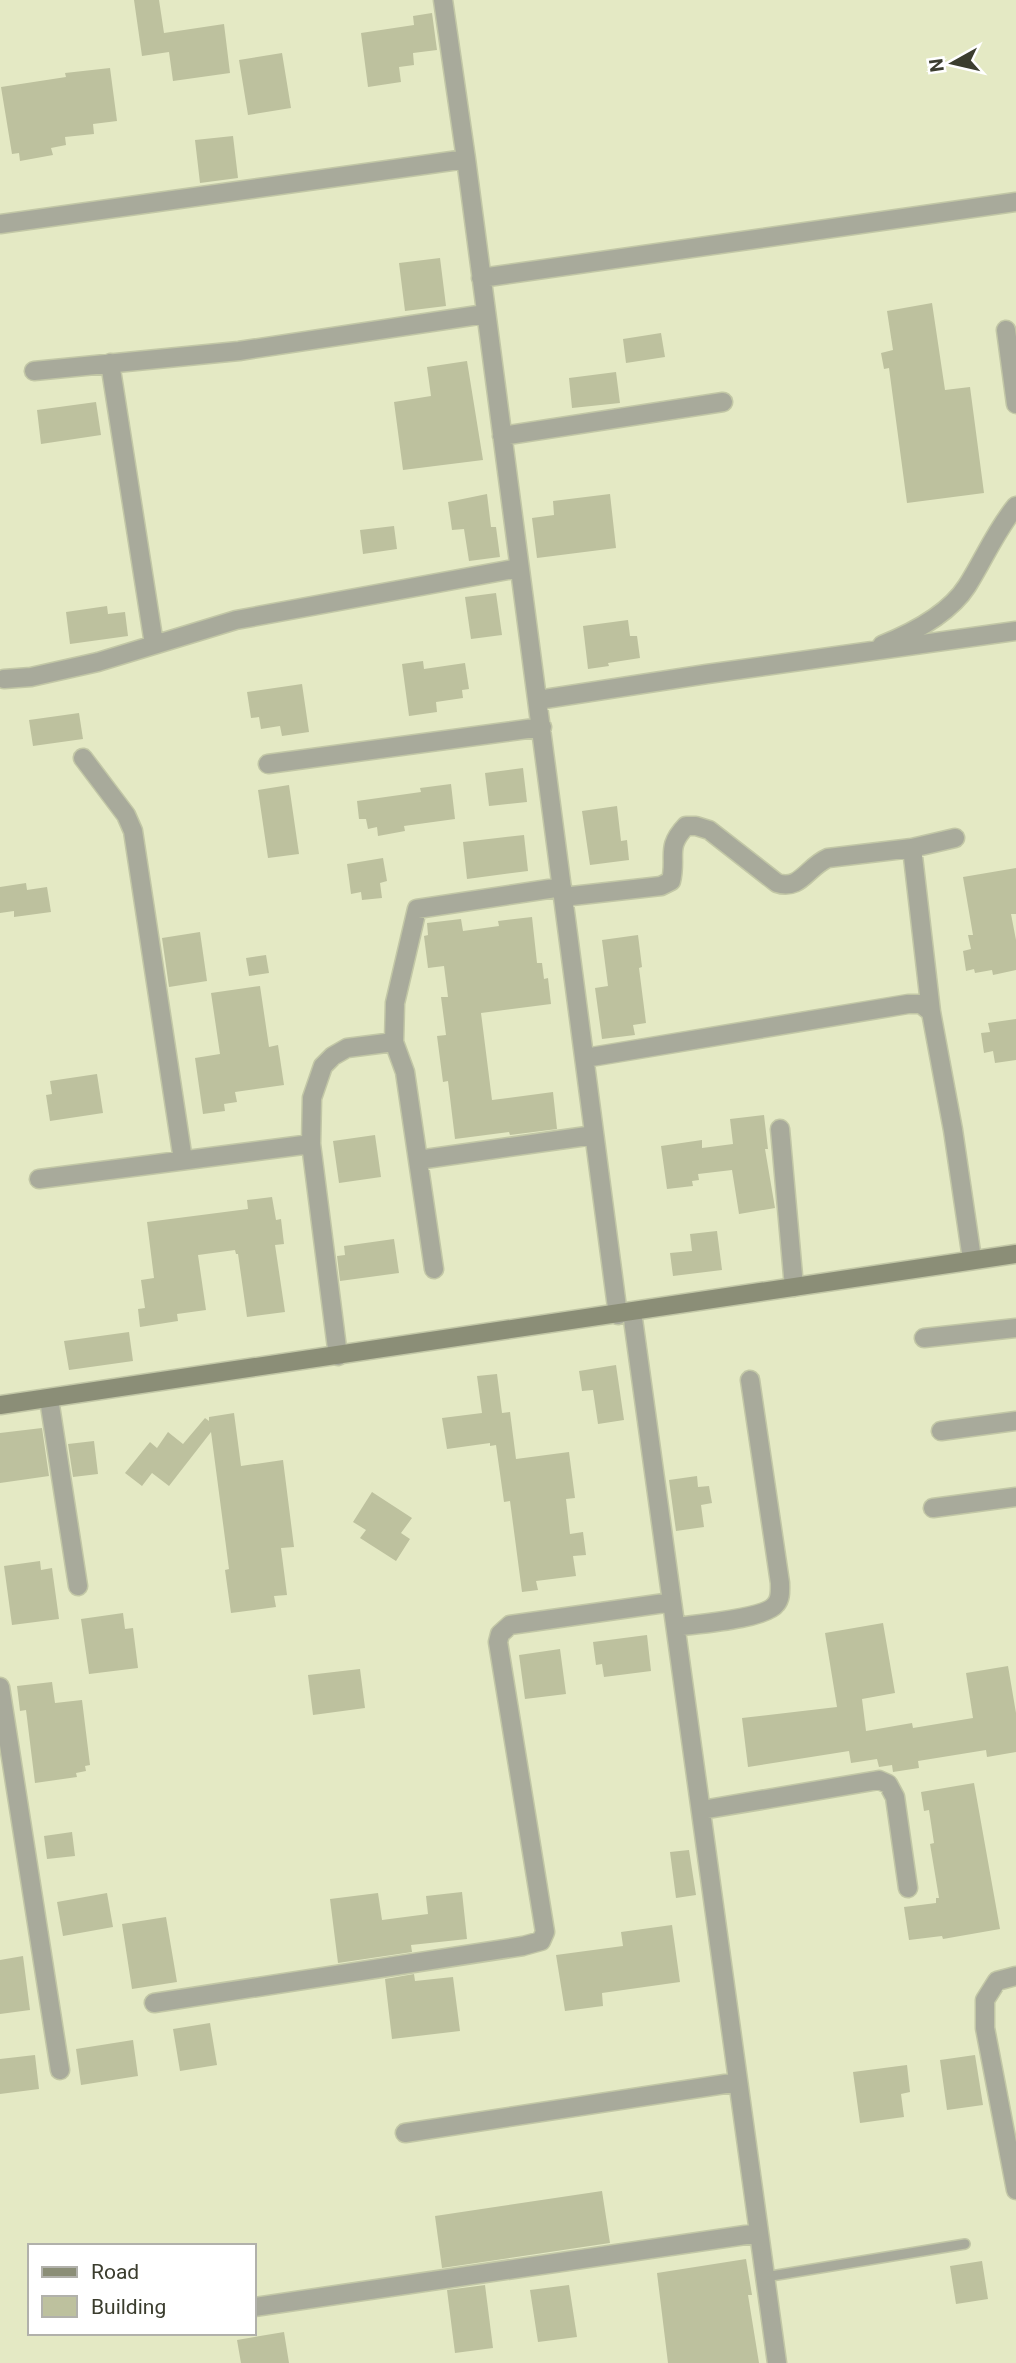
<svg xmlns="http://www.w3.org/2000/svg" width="1016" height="2363" font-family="Roboto,sans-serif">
  <rect width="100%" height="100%" fill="#e4e9c4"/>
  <path fill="#bdc19e" d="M 134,0 L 159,0 L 164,33 L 224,24 L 230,73 L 173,81 L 169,52 L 142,56 Z
    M 432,13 L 437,50 L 413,53 L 414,65 L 399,67 L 401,82 L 368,87 L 361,33 L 414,25 L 413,16 Z
    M 282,53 L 291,108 L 248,115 L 239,60 Z
    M 110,68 L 117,121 L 93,124 L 94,134 L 65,137 L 66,145 L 51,148 L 53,155 L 20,161 L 19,153 L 12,154 L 1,87 L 66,77 L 65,73 Z
    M 233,136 L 238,178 L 200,183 L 195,140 Z
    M 440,258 L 446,306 L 405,311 L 399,263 Z
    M 932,303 L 945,390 L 970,387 L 984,493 L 907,503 L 889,368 L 884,369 L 881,353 L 893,350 L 887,311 Z
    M 661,333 L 665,357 L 626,363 L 623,339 Z
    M 467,361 L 483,460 L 403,470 L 394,402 L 431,396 L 427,367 Z
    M 616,372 L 620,403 L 572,408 L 569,378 Z
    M 96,402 L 101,435 L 41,444 L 37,410 Z
    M 487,494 L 491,527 L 496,527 L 500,557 L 469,561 L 464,529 L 452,530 L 448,502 Z
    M 610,494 L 616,548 L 537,558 L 532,518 L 554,515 L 553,501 Z
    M 394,526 L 397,549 L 363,554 L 360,530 Z
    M 496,593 L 502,635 L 471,639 L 465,597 Z
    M 107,606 L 108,614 L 125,612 L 128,636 L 70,644 L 66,612 Z
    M 628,620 L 630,636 L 637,636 L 640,658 L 608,663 L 609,666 L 588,669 L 583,626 Z
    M 423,661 L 424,669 L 465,663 L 469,689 L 462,690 L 463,698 L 436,702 L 437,712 L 409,716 L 402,664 Z
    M 302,684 L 309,732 L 282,736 L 280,726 L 261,729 L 259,717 L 251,718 L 247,692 Z
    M 79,713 L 83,739 L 33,746 L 29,720 Z
    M 523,768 L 527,802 L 489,806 L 485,773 Z
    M 451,784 L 455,819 L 404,826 L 405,831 L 378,836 L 377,827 L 368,829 L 366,819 L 359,819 L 357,801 L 421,792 L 420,788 Z
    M 289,785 L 299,854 L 268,858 L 258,790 Z
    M 617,806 L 621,841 L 627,840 L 629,860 L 590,865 L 582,811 Z
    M 524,835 L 528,871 L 467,879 L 463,842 Z
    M 383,858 L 387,881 L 380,883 L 382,898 L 362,900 L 361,892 L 351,894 L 347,864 Z
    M 1016,868 L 1016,914 L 1011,914 L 1016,940 L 1016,970 L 993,975 L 992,970 L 975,973 L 974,969 L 966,971 L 963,951 L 971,949 L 968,935 L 973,935 L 963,877 Z
    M 26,883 L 27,890 L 47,887 L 51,912 L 14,917 L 14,911 L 0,913 L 0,887 Z
    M 532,917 L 537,963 L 542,963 L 544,979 L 548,978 L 551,1004 L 481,1013 L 492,1100 L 553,1092 L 557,1129 L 510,1135 L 509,1132 L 455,1139 L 448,1081 L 443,1082 L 437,1036 L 446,1035 L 441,997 L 448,997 L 444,966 L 428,968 L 424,936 L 428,935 L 427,923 L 461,919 L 463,931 L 499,926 L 498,921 Z
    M 200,932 L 207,981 L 169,987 L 162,938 Z
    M 638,935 L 642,967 L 639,968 L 646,1023 L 633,1025 L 635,1035 L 602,1039 L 595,988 L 608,986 L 602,940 Z
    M 266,955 L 269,973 L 249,976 L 246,958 Z
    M 260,986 L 269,1047 L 278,1045 L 284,1085 L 235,1092 L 237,1102 L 224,1104 L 225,1111 L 203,1114 L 195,1058 L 220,1054 L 211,993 Z
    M 1016,1019 L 1016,1060 L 995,1063 L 993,1051 L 984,1053 L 981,1033 L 990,1032 L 988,1023 Z
    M 97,1074 L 103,1113 L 50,1121 L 46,1095 L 52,1094 L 50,1081 Z
    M 764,1115 L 768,1149 L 765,1149 L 775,1208 L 739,1214 L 732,1170 L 698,1174 L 699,1180 L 692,1181 L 693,1186 L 667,1189 L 661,1146 L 702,1140 L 702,1148 L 733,1144 L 730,1119 Z
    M 375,1135 L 381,1177 L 339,1183 L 333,1141 Z
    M 272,1197 L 276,1220 L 281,1219 L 284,1244 L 275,1245 L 285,1312 L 247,1317 L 238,1254 L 236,1254 L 235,1250 L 198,1255 L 206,1310 L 177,1314 L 178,1321 L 140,1327 L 138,1309 L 145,1308 L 141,1280 L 154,1278 L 147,1222 L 248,1209 L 247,1200 Z
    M 717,1231 L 722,1270 L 673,1276 L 670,1253 L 692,1251 L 690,1234 Z
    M 394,1239 L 399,1273 L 340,1281 L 337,1256 L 345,1255 L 344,1246 Z
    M 129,1332 L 133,1361 L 69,1370 L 64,1341 Z
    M 616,1365 L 624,1420 L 598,1424 L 593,1390 L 582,1391 L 579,1371 Z
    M 497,1374 L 502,1413 L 510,1412 L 516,1459 L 569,1452 L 575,1498 L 566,1499 L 570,1534 L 583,1532 L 586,1555 L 573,1556 L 576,1576 L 536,1581 L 538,1590 L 522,1592 L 510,1501 L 504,1502 L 496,1445 L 490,1446 L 490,1443 L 447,1449 L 442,1418 L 482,1413 L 477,1376 Z
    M 234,1413 L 241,1466 L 283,1460 L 294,1547 L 281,1548 L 287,1595 L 274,1596 L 276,1607 L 231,1613 L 225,1570 L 229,1569 L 211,1432 L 169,1486 L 152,1473 L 142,1486 L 125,1473 L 150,1442 L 157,1448 L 168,1432 L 183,1444 L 205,1418 L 209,1421 L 209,1417 Z
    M 42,1428 L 49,1476 L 0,1483 L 0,1433 Z
    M 94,1441 L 98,1474 L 73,1477 L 68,1444 Z
    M 697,1476 L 698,1487 L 709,1486 L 712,1503 L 701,1505 L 704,1527 L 676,1531 L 669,1480 Z
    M 372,1492 L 412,1518 L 401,1533 L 410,1539 L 396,1561 L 360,1538 L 366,1530 L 353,1522 Z
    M 40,1561 L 41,1570 L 52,1568 L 59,1619 L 12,1625 L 4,1566 Z
    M 123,1613 L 125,1629 L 133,1628 L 138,1668 L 89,1674 L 81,1619 Z
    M 883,1623 L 895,1693 L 862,1699 L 866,1731 L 912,1723 L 913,1728 L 973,1718 L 966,1673 L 1008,1666 L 1016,1713 L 1016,1752 L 987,1757 L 986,1750 L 918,1761 L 919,1768 L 893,1772 L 892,1765 L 879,1767 L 877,1759 L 851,1763 L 849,1751 L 748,1767 L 742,1718 L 837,1707 L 825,1633 Z
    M 647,1635 L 651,1671 L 604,1677 L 602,1664 L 596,1665 L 593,1642 Z
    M 560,1649 L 566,1694 L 525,1699 L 519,1655 Z
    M 360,1669 L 365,1708 L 313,1715 L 308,1675 Z
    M 52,1682 L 55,1703 L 82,1700 L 90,1765 L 85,1766 L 86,1771 L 76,1773 L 77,1777 L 35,1783 L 26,1710 L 20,1711 L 17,1686 Z
    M 974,1783 L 1000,1929 L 943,1939 L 942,1936 L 909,1940 L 904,1907 L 936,1903 L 936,1898 L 939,1898 L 930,1844 L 934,1843 L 929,1810 L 924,1811 L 921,1792 Z
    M 72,1832 L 75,1856 L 47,1859 L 44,1836 Z
    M 689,1850 L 696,1895 L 676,1898 L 670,1852 Z
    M 462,1892 L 467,1939 L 411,1945 L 412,1952 L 338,1963 L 330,1899 L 378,1893 L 382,1920 L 428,1914 L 426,1896 Z
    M 107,1893 L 113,1927 L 63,1936 L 57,1902 Z
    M 166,1917 L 177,1982 L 132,1989 L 122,1924 Z
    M 672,1925 L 680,1982 L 602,1993 L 603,2006 L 565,2011 L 556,1955 L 623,1946 L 621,1932 Z
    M 23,1956 L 30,2010 L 0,2014 L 0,1960 Z
    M 414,1974 L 415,1981 L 453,1977 L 460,2031 L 392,2039 L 385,1979 Z
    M 210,2023 L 217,2065 L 180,2071 L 173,2029 Z
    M 133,2040 L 138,2076 L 81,2085 L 76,2049 Z
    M 35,2055 L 39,2089 L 0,2094 L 0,2059 Z
    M 975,2055 L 983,2105 L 947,2110 L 940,2060 Z
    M 907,2065 L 910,2092 L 901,2094 L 904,2117 L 860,2123 L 853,2072 Z
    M 602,2191 L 610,2243 L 442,2268 L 435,2216 Z
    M 746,2259 L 752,2295 L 748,2295 L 759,2363 L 668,2363 L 657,2273 Z
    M 982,2261 L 988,2299 L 956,2304 L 950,2266 Z
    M 485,2285 L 493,2348 L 455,2353 L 447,2290 Z
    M 569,2285 L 577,2337 L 538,2342 L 530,2290 Z
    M 284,2332 L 289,2363 L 241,2363 L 237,2340 Z"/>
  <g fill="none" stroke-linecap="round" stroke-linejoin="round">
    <g stroke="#c2c7a6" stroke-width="12">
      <path id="service" d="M 765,2277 L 965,2244"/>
    </g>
    <g stroke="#c2c7a6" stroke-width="21">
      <path id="minor" d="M 443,0 L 466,159 L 618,1315
        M 0,224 L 466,159
        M 481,278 L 1016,202
        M 1006,330 L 1016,404
        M 110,363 L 154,644
        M 34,371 L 239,351 L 485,314
        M 502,436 L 723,402
        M 882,645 C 912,633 949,614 967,586 C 984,559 996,530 1016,506
        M 4,679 L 31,677 L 98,662 L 236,620 L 519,568
        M 538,700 L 707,674 L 1016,631
        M 83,758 L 126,815 L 133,831 L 183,1160
        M 268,764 L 542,727
        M 912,848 L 931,1012
        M 563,897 L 661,886 L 671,881 C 677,856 665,848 686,826 L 696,826 L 709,830 L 777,883 C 800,891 807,867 828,858 L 912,848 L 955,838
        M 585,1058 L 908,1004 L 921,1004 L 931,1012 L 953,1130 L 972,1259
        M 780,1129 L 794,1287
        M 418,1160 L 594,1135
        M 39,1179 L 311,1144
        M 434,1269 L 405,1072 L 394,1042 L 395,1003 L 417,909 L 562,887
        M 632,1312 L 777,2363
        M 924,1338 L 1016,1328
        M 338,1356 L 311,1144 L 312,1098 L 323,1066 L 333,1056 L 347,1048 L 394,1042
        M 49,1399 L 78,1586
        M 941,1431 L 1016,1421
        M 933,1508 L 1016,1497
        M 676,1627 C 696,1624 766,1619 776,1604 C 781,1598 780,1591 780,1583 L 750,1380
        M 0,1687 L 60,2070
        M 702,1810 L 879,1780 L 888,1784 L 895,1797 L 908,1888
        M 1016,1976 L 997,1981 L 985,2000 L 985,2028 L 1016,2190
        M 154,2003 L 523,1946 L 541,1941 L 545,1932 L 498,1642 L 500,1634 L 510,1625 L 672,1602
        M 405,2133 L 738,2082
        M 254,2307 L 759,2233"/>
    </g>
    <g stroke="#c2c7a6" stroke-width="21">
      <path id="secondary" d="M 0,1405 L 1016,1254"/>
    </g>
    <use href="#service" stroke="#a8aa9b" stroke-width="9"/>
    <use href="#minor" stroke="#a8aa9b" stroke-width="18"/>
    <use href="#secondary" stroke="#8b8e77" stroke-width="18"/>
  </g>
  <rect x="28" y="2244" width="228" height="91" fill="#ffffff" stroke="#b1b1ab" stroke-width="2"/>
  <rect x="42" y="2267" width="35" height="10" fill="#8b8e77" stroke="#b1b1ab" stroke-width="2"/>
  <text x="91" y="2279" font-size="21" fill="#3b3d2e">Road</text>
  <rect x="42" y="2296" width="35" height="21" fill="#bdc19e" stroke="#b1b1ab" stroke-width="2"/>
  <text x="91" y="2314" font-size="21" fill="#3b3d2e">Building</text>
  <g transform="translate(953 63) rotate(262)" stroke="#ffffff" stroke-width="5" paint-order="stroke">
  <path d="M0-5L12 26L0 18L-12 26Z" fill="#3b3d2e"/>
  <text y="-10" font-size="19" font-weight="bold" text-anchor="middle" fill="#3b3d2e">N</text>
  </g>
</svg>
